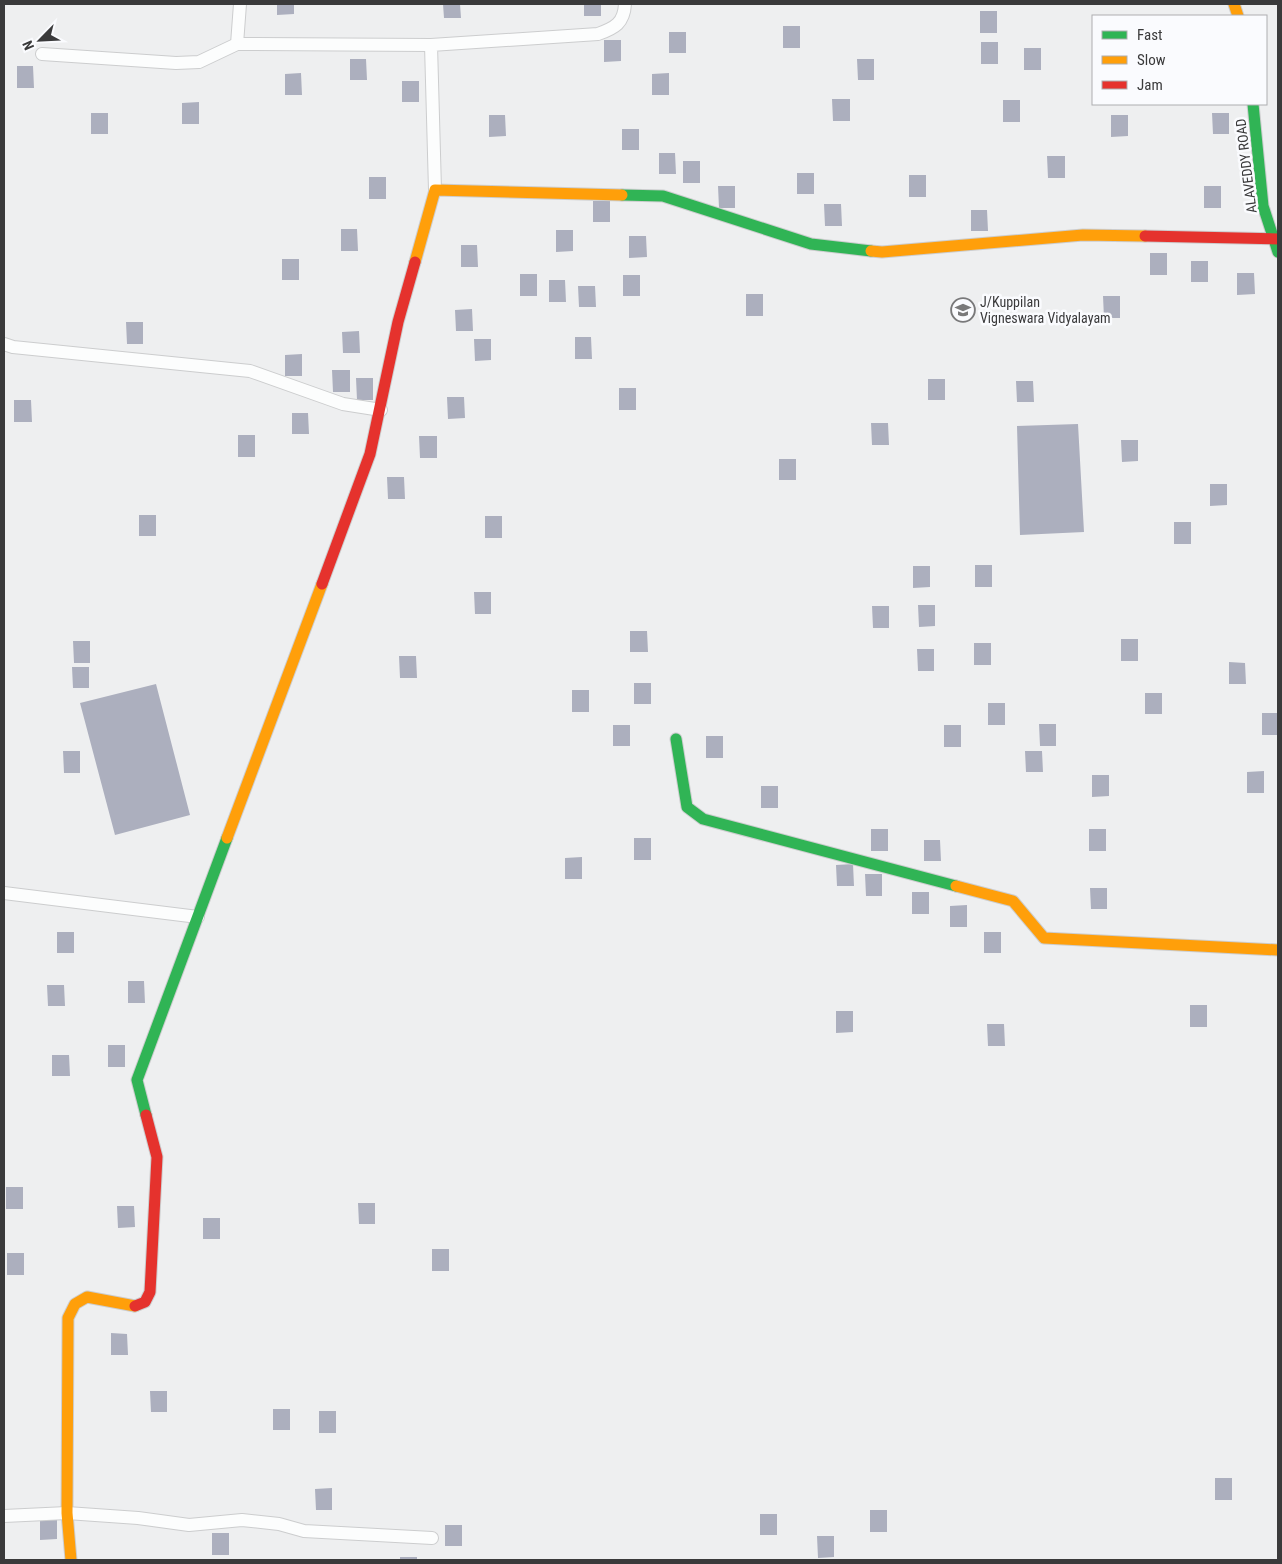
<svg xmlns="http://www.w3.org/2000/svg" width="1282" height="1564" font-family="'Roboto Condensed',sans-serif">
  <rect width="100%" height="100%" fill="#eeeff0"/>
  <path fill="#acafbe" d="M 277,4 L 294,4 L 294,14 L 277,15 Z
    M 443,4 L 460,4 L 461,18 L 444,18 Z
    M 584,4 L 601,4 L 601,16 L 584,16 Z
    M 980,11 L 997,11 L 997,33 L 980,33 Z
    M 783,26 L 800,26 L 800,48 L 783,48 Z
    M 669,32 L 686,32 L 686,53 L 669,53 Z
    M 604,40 L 621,40 L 621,61 L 604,62 Z
    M 981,42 L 998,42 L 998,64 L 981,64 Z
    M 1024,48 L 1041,48 L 1041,70 L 1024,70 Z
    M 350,59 L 366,59 L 367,80 L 350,80 Z
    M 857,59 L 874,59 L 874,80 L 858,80 Z
    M 17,66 L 33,66 L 34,88 L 17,88 Z
    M 301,73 L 302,95 L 285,95 L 285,74 Z
    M 669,73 L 669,95 L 652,95 L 652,74 Z
    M 402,81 L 419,81 L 419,102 L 402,102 Z
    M 832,99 L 850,99 L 850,121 L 833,121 Z
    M 1003,100 L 1020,100 L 1020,122 L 1003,122 Z
    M 199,102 L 199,124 L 182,124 L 182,103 Z
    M 91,113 L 108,113 L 108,134 L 91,134 Z
    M 1212,113 L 1229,113 L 1229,134 L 1213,134 Z
    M 489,115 L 505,115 L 506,136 L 489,137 Z
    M 1111,115 L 1128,115 L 1128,136 L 1111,137 Z
    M 622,129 L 639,129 L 639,150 L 622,150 Z
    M 659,153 L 675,153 L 676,174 L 659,174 Z
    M 1047,156 L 1065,156 L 1065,178 L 1048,178 Z
    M 683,161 L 700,161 L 700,183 L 683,183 Z
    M 797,173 L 814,173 L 814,194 L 797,194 Z
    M 909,175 L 926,175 L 926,197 L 909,197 Z
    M 369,177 L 386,177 L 386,199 L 369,199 Z
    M 718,186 L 735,186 L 735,208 L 719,208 Z
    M 1204,186 L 1221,186 L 1221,208 L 1204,208 Z
    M 593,201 L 610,201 L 610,222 L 593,222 Z
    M 824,204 L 841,204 L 842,226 L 825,226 Z
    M 971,210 L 987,210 L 988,231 L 971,231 Z
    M 341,229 L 357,229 L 358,251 L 341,251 Z
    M 556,230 L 573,230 L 573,251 L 556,252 Z
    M 629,236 L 646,236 L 647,257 L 629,258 Z
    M 461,245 L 477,245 L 478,267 L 461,267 Z
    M 1150,253 L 1167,253 L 1167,275 L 1150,275 Z
    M 282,259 L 299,259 L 299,280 L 282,280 Z
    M 1191,261 L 1208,261 L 1208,282 L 1191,282 Z
    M 1237,273 L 1254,273 L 1255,294 L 1237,295 Z
    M 520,274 L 537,274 L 537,296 L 520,296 Z
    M 623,275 L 640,275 L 640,296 L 623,296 Z
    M 549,280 L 565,280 L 566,302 L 549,302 Z
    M 578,286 L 595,286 L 596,307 L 579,307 Z
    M 746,294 L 763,294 L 763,316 L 746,316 Z
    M 1103,296 L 1120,296 L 1120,318 L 1104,318 Z
    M 472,309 L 473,331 L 456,331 L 455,310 Z
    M 126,322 L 143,322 L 143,344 L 127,344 Z
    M 359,331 L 360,353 L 343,353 L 342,332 Z
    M 575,337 L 591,337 L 592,359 L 575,359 Z
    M 474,339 L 491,339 L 491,360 L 475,361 Z
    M 302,354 L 302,376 L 285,376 L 285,355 Z
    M 332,370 L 350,370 L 350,392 L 333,392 Z
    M 356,378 L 373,378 L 373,400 L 357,400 Z
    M 928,379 L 945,379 L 945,400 L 928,400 Z
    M 1016,381 L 1033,381 L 1034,402 L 1017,402 Z
    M 619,388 L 636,388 L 636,410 L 619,410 Z
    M 447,397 L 464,397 L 465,418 L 448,419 Z
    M 14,400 L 31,400 L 32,422 L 14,422 Z
    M 292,413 L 308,413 L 309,434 L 292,434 Z
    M 871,423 L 888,423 L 889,445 L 872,445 Z
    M 1078,424 L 1084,532 L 1020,535 L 1017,426 Z
    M 238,435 L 255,435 L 255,457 L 238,457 Z
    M 419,436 L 437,436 L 437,458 L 420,458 Z
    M 1121,440 L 1138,440 L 1138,461 L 1122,462 Z
    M 779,459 L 796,459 L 796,480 L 779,480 Z
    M 387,477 L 404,477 L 405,499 L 388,499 Z
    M 1210,484 L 1227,484 L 1227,505 L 1210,506 Z
    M 139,515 L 156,515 L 156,536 L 139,536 Z
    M 485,516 L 502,516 L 502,538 L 485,538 Z
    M 1174,522 L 1191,522 L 1191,544 L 1174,544 Z
    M 975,565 L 992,565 L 992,587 L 975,587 Z
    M 913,566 L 930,566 L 930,587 L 913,588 Z
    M 474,592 L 491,592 L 491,614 L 475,614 Z
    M 918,605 L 935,605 L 935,626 L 919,627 Z
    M 872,606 L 889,606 L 889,628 L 873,628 Z
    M 630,631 L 647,631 L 648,652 L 630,652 Z
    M 1121,639 L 1138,639 L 1138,661 L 1121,661 Z
    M 73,641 L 90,641 L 90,663 L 74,663 Z
    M 974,643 L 991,643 L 991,665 L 974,665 Z
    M 917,649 L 934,649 L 934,671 L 918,671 Z
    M 399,656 L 416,656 L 417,678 L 400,678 Z
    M 1229,662 L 1245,663 L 1246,684 L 1229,684 Z
    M 72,667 L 89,667 L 89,688 L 73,688 Z
    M 634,683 L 651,683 L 651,704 L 634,704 Z
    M 156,684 L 190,815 L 115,835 L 80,703 Z
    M 572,690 L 589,690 L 589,712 L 572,712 Z
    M 1145,693 L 1162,693 L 1162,714 L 1145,714 Z
    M 988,703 L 1005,703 L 1005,725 L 988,725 Z
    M 1262,713 L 1278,713 L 1278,735 L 1262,735 Z
    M 1039,724 L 1056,724 L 1056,746 L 1040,746 Z
    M 613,725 L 630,725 L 630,746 L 613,746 Z
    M 944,725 L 961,725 L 961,747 L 944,747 Z
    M 706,736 L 723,736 L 723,758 L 706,758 Z
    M 63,751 L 80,751 L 80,773 L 64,773 Z
    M 1025,751 L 1042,751 L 1043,772 L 1026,772 Z
    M 1264,771 L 1264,793 L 1247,793 L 1247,772 Z
    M 1092,775 L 1109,775 L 1109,796 L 1092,797 Z
    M 761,786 L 778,786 L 778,808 L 761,808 Z
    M 871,829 L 888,829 L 888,851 L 871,851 Z
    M 1089,829 L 1106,829 L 1106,851 L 1089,851 Z
    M 634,838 L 651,838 L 651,860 L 634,860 Z
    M 924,840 L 940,840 L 941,861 L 924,861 Z
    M 582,857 L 582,879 L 565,879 L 565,858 Z
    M 853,864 L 854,886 L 837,886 L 836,865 Z
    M 865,874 L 882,874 L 882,896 L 866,896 Z
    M 1090,888 L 1107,888 L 1107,909 L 1091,909 Z
    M 912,892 L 929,892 L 929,914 L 912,914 Z
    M 967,905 L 967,927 L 950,927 L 950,906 Z
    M 57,932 L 74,932 L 74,953 L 57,953 Z
    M 984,932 L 1001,932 L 1001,953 L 984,953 Z
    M 128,981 L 144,981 L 145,1003 L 128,1003 Z
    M 47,985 L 64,985 L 65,1006 L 48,1006 Z
    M 1190,1005 L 1207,1005 L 1207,1027 L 1190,1027 Z
    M 836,1011 L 853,1011 L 853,1032 L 836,1033 Z
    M 987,1024 L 1004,1024 L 1005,1046 L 988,1046 Z
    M 108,1045 L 125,1045 L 125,1067 L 108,1067 Z
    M 52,1055 L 69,1055 L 70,1076 L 52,1076 Z
    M 6,1187 L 23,1187 L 23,1209 L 6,1209 Z
    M 358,1203 L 375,1203 L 375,1224 L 359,1224 Z
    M 117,1206 L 134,1206 L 135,1227 L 118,1228 Z
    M 203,1218 L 220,1218 L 220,1239 L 203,1239 Z
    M 432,1249 L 449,1249 L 449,1271 L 432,1271 Z
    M 7,1253 L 24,1253 L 24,1275 L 7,1275 Z
    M 111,1333 L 127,1334 L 128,1355 L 111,1355 Z
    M 150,1391 L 167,1391 L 167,1412 L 151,1412 Z
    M 273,1409 L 290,1409 L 290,1430 L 273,1430 Z
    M 319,1411 L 336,1411 L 336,1433 L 319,1433 Z
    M 1215,1478 L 1232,1478 L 1232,1500 L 1215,1500 Z
    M 332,1488 L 332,1510 L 316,1510 L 315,1489 Z
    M 870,1510 L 887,1510 L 887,1532 L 870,1532 Z
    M 760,1514 L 777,1514 L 777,1535 L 760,1535 Z
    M 40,1518 L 57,1518 L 57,1539 L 40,1540 Z
    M 445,1525 L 462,1525 L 462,1546 L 445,1546 Z
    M 212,1533 L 229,1533 L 229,1555 L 212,1555 Z
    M 817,1536 L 834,1536 L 834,1557 L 818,1558 Z
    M 400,1557 L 417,1557 L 417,1560 L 400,1560 Z"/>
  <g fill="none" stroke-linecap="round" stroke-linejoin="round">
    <g stroke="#cccdce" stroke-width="14">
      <path id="street" d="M 237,44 L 240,4
        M 431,45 L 435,190
        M 42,54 L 176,63 L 199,62 L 237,44 L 431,45 L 598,34 C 615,28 624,23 625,4
        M 4,344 L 13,347 L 250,371 L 343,404 L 381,410
        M 4,893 L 198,917
        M 4,1516 L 67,1513 L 138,1518 L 189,1525 L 242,1520 L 279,1524 L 304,1531 L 432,1538"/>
    </g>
    <g stroke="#cccdce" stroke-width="13">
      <path id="fast" d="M 1253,104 L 1263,206 L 1278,252
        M 622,195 L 663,196 L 811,244 L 871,251
        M 676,739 L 687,807 L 703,819 L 956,886
        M 146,1115 L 137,1080 L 227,838"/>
    </g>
    <g stroke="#cccdce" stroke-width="13">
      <path id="slow" d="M 1234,4 L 1238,16
        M 871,251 L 882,252 L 1083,235 L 1145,236
        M 415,262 L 435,190 L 622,195
        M 227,838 L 322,584
        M 956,886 L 1013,901 L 1044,938 L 1278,950
        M 71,1560 L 67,1513 L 68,1318 L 75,1304 L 87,1297 L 135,1306"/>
    </g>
    <g stroke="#cccdce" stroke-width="13">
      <path id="jam" d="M 1145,236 L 1278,239
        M 322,584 L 370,454 L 398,322 L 415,262
        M 135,1306 L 145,1302 L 150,1292 L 157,1157 L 146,1115"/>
    </g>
    <use href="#street" stroke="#fcfdfd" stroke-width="12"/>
    <use href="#fast" stroke="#30b455" stroke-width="11"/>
    <use href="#slow" stroke="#ff9f0a" stroke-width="11"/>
    <use href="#jam" stroke="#e5322d" stroke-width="11"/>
  </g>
  <defs>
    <g id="school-ring" transform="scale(1.25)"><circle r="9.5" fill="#fafbfe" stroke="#79797a" stroke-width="1.5"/><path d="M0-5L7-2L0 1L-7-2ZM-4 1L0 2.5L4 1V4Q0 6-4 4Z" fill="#79797a"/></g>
  </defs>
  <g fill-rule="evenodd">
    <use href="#school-ring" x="963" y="310"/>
  </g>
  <g text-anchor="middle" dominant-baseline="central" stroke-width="5" stroke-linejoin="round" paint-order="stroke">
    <g font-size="14" fill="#3a3a3b" stroke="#fafbfe">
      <text transform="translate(1246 166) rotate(-97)">ALAVEDDY ROAD</text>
    </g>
    <g font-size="14" fill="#3a3a3b" stroke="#fafbfe" text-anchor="start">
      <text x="980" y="302">J/Kuppilan<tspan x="980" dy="16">Vigneswara Vidyalayam</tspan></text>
    </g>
  </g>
  <rect width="1282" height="1564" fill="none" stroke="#3a3a3b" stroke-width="10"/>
  <rect x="1092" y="15" width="175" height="90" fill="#fafbfe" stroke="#adaeb0"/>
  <rect x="1102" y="31" width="25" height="8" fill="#30b455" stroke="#adaeb0"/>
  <text x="1137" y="40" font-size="15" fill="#3a3a3b">Fast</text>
  <rect x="1102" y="56" width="25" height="8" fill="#ff9f0a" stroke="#adaeb0"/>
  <text x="1137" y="65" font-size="15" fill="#3a3a3b">Slow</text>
  <rect x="1102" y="81" width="25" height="8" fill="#e5322d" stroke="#adaeb0"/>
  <text x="1137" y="90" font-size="15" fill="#3a3a3b">Jam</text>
  <g transform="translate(40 40) rotate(246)" stroke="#fafbfe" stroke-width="4" paint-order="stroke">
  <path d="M0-4L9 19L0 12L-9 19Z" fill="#3a3a3b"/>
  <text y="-8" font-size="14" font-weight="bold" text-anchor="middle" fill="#3a3a3b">N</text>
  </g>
</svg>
